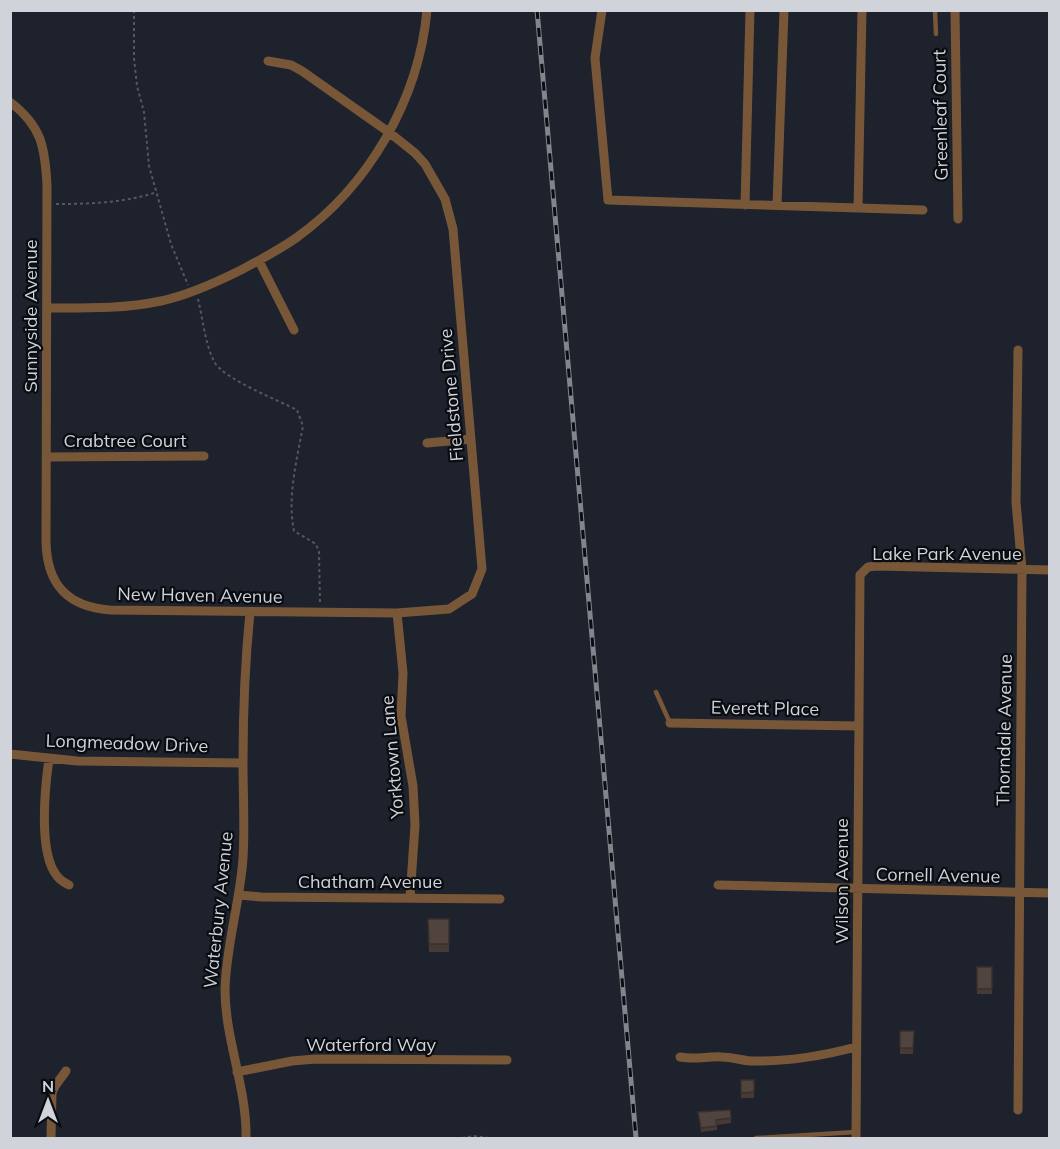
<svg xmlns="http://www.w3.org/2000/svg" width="1060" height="1149" font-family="Mulish,sans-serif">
  <rect width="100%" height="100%" fill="#1d222c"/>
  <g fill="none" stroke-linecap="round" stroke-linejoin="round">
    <path stroke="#545862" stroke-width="2" stroke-dasharray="3 3" stroke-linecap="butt" d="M 134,10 L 134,58 L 137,86 L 144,112 L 149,166 L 171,244 L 188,285
      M 56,204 C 89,204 122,203 154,193
      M 198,299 C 203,319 205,345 215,363 C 226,380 278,400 297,410 L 303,426 C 297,459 287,497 294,531 L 316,544 L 319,552 L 320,602
      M 462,1138 L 474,1136 L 489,1138"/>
    <path stroke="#785739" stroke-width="4.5" d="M 935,10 L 936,34
      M 656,692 L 670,723
      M 756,1138 L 856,1132"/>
    <path stroke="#785739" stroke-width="9" d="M 602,10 L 595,58 L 608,200 L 923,210
      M 955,10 L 958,219
      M 10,102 C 42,126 45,148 47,185 L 46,542 C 47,584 67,607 110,610 L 397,613 L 449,609 L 472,594 L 482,569 L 453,229 L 445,199 L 425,164 L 415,153 L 390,133 L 302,71 L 291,65 L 268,61
      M 745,205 L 750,10
      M 777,205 L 784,10
      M 858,208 L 862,10
      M 259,261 L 294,330
      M 47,308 C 85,308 123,309 161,301 C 189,295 215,283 241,270 C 260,260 279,250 296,238 C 369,186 419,99 427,10
      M 1018,350 L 1016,502 L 1022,570 L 1018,1110
      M 427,443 L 471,439
      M 46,457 L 204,456
      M 397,613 L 403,673 L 401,716 L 413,786 L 415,825 L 410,898
      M 670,723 L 859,726
      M 10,754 L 77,761 L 243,763
      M 49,759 C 45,787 38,853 57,876 C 60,880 65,883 69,885
      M 718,885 L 1050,893
      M 239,895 L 261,897 L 500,899
      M 680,1057 C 695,1060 708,1056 722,1057 C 731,1057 741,1060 750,1061 C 786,1062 822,1056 856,1047
      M 237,1072 L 292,1061 L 315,1059 L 507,1060
      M 51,1138 L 52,1093 L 55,1086 L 66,1071
      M 246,1138 C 247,1088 225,1039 225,990 C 226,945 240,903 243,858 C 245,827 243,795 243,763 C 243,713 245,662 250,612
      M 856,1138 L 860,575 L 868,567 L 876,566 L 1050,570"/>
    <g stroke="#81858d" stroke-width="5">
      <path id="rail" d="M 537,10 L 636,1138"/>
    </g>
    <use href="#rail" stroke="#090c10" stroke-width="3" stroke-dasharray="9" stroke-linecap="butt"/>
  </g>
  <path fill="#463a36" d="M 428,919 L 449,919 L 449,952 L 429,952 Z
    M 977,967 L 992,967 L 992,994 L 977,994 Z
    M 900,1031 L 914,1031 L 913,1054 L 900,1054 Z
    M 741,1080 L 754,1080 L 754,1098 L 741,1098 Z
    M 698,1112 L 731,1118 L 731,1123 L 717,1125 L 717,1130 L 701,1132 Z"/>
  <path fill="#51443f" stroke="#39302c" stroke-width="1.5" d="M 428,919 L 449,919 L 449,944 L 429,944 Z
    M 977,967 L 992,967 L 992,989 L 977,989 Z
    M 900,1031 L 914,1031 L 913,1048 L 900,1048 Z
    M 741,1080 L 754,1080 L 754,1092 L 741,1093 Z
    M 730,1110 L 731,1118 L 716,1120 L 717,1126 L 701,1128 L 698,1112 Z"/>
  <g text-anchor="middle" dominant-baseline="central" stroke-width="4.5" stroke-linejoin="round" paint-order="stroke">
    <g font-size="18" fill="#d0d3da" stroke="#090c10">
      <text transform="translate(940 115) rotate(-91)">Greenleaf Court</text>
      <text transform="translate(30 316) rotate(-90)">Sunnyside Avenue</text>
      <text transform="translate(451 395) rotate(-95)">Fieldstone Drive</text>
      <text x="125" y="440">Crabtree Court</text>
      <text x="947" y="553">Lake Park Avenue</text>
      <text transform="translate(200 595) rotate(1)">New Haven Avenue</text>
      <text transform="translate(765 708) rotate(1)">Everett Place</text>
      <text transform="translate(1004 730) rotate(-89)">Thorndale Avenue</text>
      <text transform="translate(127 743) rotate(2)">Longmeadow Drive</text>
      <text transform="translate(392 757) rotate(-95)">Yorktown Lane</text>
      <text transform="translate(938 875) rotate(1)">Cornell Avenue</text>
      <text x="370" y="881">Chatham Avenue</text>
      <text transform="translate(841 881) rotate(-90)">Wilson Avenue</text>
      <text transform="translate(218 910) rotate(-84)">Waterbury Avenue</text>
      <text x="371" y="1044">Waterford Way</text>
    </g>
  </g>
  <rect width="1060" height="1149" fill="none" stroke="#d0d3da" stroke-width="24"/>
  <g transform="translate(48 1101)" stroke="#090c10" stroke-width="4.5" paint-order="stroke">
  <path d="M0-4.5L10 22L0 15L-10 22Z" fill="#d0d3da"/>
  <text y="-9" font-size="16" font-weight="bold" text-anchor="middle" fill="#d0d3da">N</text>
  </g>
</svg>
